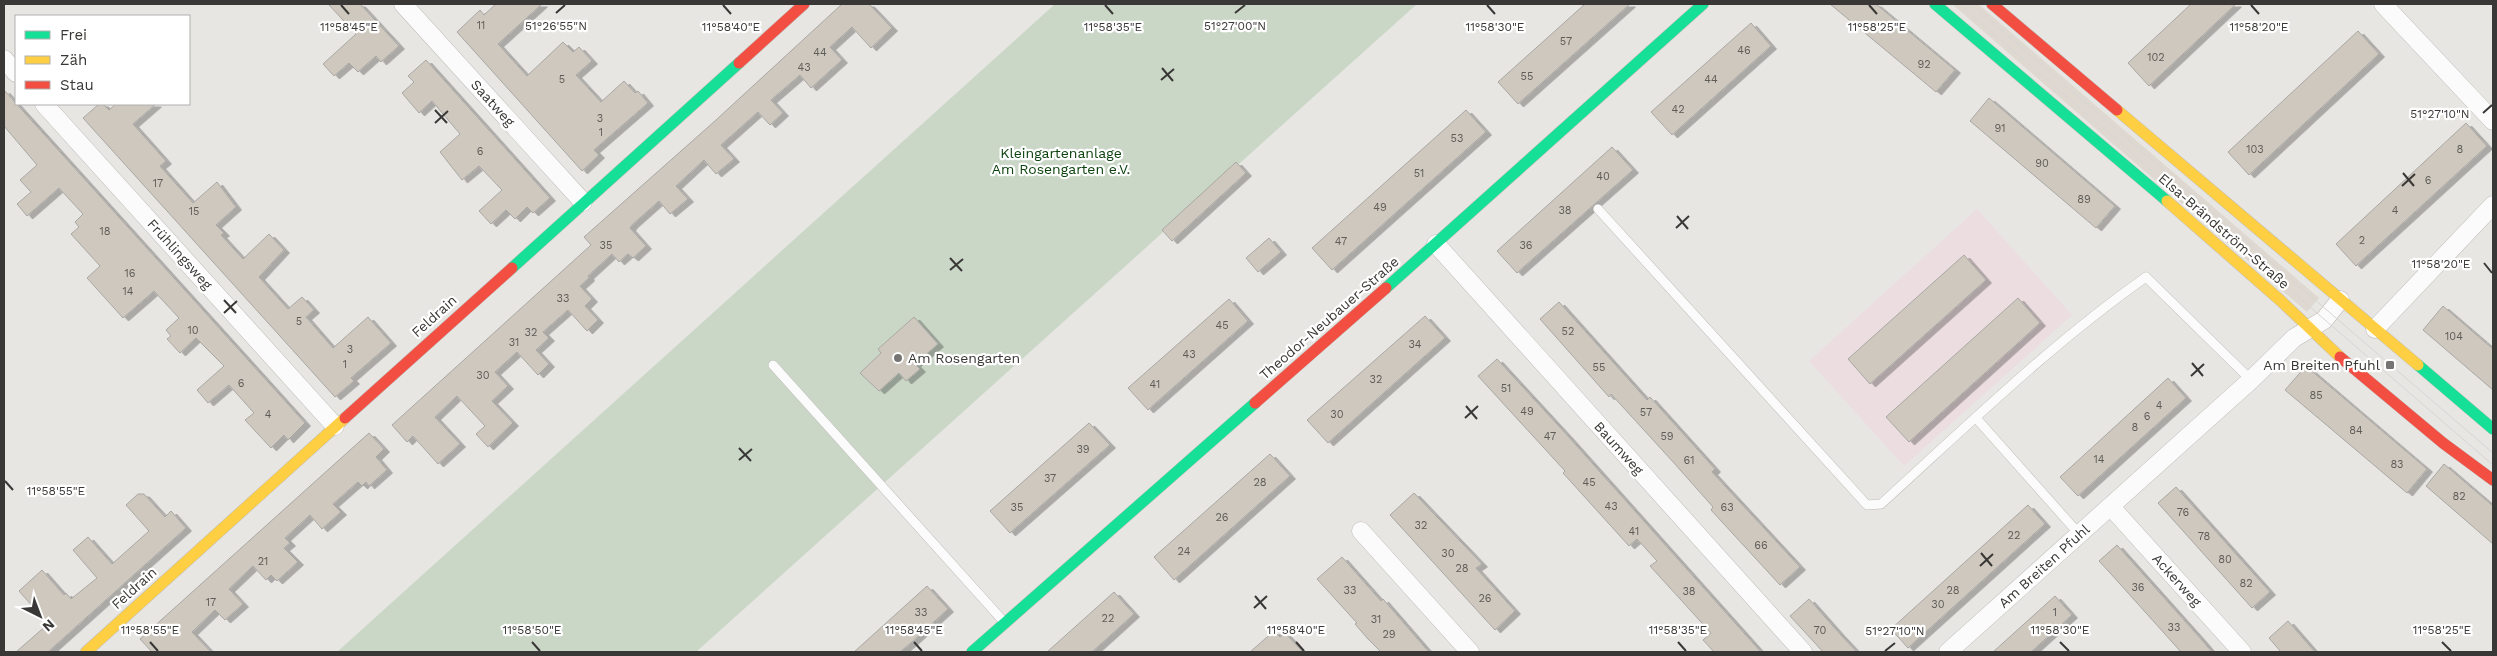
<svg xmlns="http://www.w3.org/2000/svg" width="2497" height="656" font-family="'Work Sans',sans-serif">
  <defs>
    <filter id="shadow"><feDropShadow dx="5.5" dy="3" stdDeviation="0" flood-color="#0004"/></filter>
  </defs>
  <rect width="100%" height="100%" fill="#e8e6e3"/>
  <path fill="#ded8d0" d="M 1952,4 L 1978,4 L 2319,298 L 2307,312 Z"/>
  <path fill="#ecdde0" d="M 1977,209 L 2072,315 L 1904,466 L 1809,361 Z"/>
  <path fill="#cad7c7" d="M 1055,4 L 1417,4 L 696,652 L 337,652 Z"/>
  <path fill="#cec8be" stroke="#a9a7a4" filter="url(#shadow)" d="M 328,4 L 360,4 L 399,46 L 381,62 L 376,56 L 358,72 L 349,63 L 334,76 L 323,64 L 356,34 Z
    M 496,4 L 542,4 L 498,44 L 527,76 L 563,42 L 573,52 L 579,47 L 592,61 L 576,75 L 601,102 L 624,81 L 635,93 L 638,91 L 648,103 L 594,150 L 599,155 L 582,171 L 457,32 L 480,10 L 484,15 Z
    M 842,4 L 869,4 L 892,28 L 871,48 L 852,27 L 830,47 L 842,60 L 811,88 L 800,75 L 771,100 L 783,113 L 770,125 L 758,112 L 721,145 L 734,159 L 716,174 L 704,160 L 676,186 L 688,199 L 670,214 L 659,201 L 632,225 L 630,228 L 646,246 L 633,258 L 628,254 L 619,262 L 612,254 L 588,276 L 589,278 L 580,286 L 592,299 L 585,306 L 598,320 L 587,331 L 568,310 L 543,332 L 549,338 L 536,350 L 549,364 L 538,375 L 517,352 L 495,372 L 508,386 L 492,401 L 513,423 L 488,447 L 476,434 L 485,426 L 457,396 L 435,417 L 460,444 L 450,453 L 438,464 L 413,436 L 407,442 L 392,425 L 591,245 L 584,237 L 716,120 Z
    M 1585,4 L 1630,4 L 1518,104 L 1498,82 Z
    M 1830,4 L 1876,4 L 1955,70 L 1936,92 Z
    M 2191,4 L 2236,4 L 2149,86 L 2128,63 Z
    M 1751,23 L 1771,46 L 1672,135 L 1651,112 Z
    M 2358,31 L 2379,54 L 2249,175 L 2228,152 Z
    M 426,60 L 550,198 L 533,213 L 527,207 L 515,219 L 506,210 L 491,224 L 479,211 L 502,190 L 479,166 L 462,180 L 440,152 L 460,134 L 432,101 L 419,113 L 402,93 L 414,82 L 408,76 Z
    M 4,90 L 305,423 L 288,440 L 284,435 L 271,448 L 245,420 L 254,413 L 229,385 L 208,403 L 197,390 L 224,366 L 196,338 L 180,353 L 167,339 L 171,336 L 166,330 L 179,318 L 154,291 L 123,318 L 87,278 L 100,266 L 71,234 L 79,227 L 75,222 L 83,214 L 59,188 L 27,216 L 17,204 L 31,192 L 20,180 L 37,165 L 4,126 Z
    M 1989,98 L 2115,206 L 2096,228 L 1970,121 Z
    M 99,104 L 103,104 L 109,110 L 116,104 L 156,104 L 133,124 L 166,161 L 160,166 L 193,203 L 217,182 L 236,207 L 216,225 L 224,233 L 221,235 L 243,259 L 269,234 L 284,250 L 259,277 L 288,309 L 302,297 L 314,310 L 306,317 L 333,348 L 368,317 L 391,343 L 351,378 L 354,381 L 335,397 L 83,118 Z
    M 1466,110 L 1486,132 L 1332,270 L 1312,248 Z
    M 2466,123 L 2487,146 L 2356,266 L 2336,244 Z
    M 1612,147 L 1633,170 L 1517,273 L 1497,251 Z
    M 1236,162 L 1246,173 L 1172,241 L 1162,230 Z
    M 1269,238 L 1281,252 L 1258,272 L 1246,258 Z
    M 1964,255 L 1986,280 L 1870,384 L 1848,359 Z
    M 2018,298 L 2040,323 L 1909,442 L 1886,417 Z
    M 1229,299 L 1248,321 L 1148,410 L 1128,388 Z
    M 1559,302 L 1647,400 L 1650,397 L 1715,469 L 1712,472 L 1800,567 L 1780,585 L 1711,510 L 1713,507 L 1674,463 L 1611,394 L 1609,397 L 1540,319 Z
    M 2443,306 L 2493,349 L 2493,390 L 2423,330 Z
    M 1425,316 L 1445,338 L 1328,443 L 1307,420 Z
    M 914,317 L 938,344 L 915,364 L 920,369 L 906,381 L 899,373 L 879,391 L 860,373 L 881,353 L 878,349 Z
    M 1497,359 L 1567,435 L 1761,652 L 1714,652 L 1703,640 L 1711,633 L 1650,566 L 1657,561 L 1637,539 L 1629,546 L 1563,473 L 1565,471 L 1478,376 Z
    M 2306,366 L 2427,469 L 2407,493 L 2285,390 Z
    M 2168,378 L 2186,398 L 2078,496 L 2060,477 Z
    M 1089,423 L 1110,445 L 1010,533 L 990,511 Z
    M 369,433 L 384,449 L 376,457 L 387,470 L 369,486 L 366,482 L 362,486 L 358,482 L 333,504 L 341,512 L 322,529 L 310,515 L 285,538 L 290,543 L 284,548 L 298,562 L 277,581 L 271,575 L 266,580 L 253,566 L 229,589 L 243,604 L 225,620 L 215,610 L 192,632 L 211,652 L 152,652 L 140,639 Z
    M 1270,454 L 1290,476 L 1174,580 L 1154,557 Z
    M 2444,464 L 2493,506 L 2493,544 L 2426,486 Z
    M 2176,487 L 2270,592 L 2252,608 L 2158,503 Z
    M 1414,493 L 1482,564 L 1476,568 L 1515,611 L 1495,630 L 1390,515 Z
    M 138,494 L 144,494 L 165,517 L 171,511 L 186,528 L 48,652 L 16,652 L 48,624 L 19,591 L 42,570 L 64,595 L 66,593 L 71,599 L 97,578 L 73,550 L 88,537 L 112,564 L 149,531 L 126,505 Z
    M 2028,505 L 2045,524 L 1908,648 L 1891,629 Z
    M 2117,545 L 2201,639 L 2212,652 L 2181,652 L 2111,574 L 2099,561 Z
    M 1342,557 L 1381,601 L 1383,599 L 1429,652 L 1381,652 L 1368,639 L 1355,624 L 1357,623 L 1317,579 Z
    M 927,586 L 948,609 L 912,642 L 900,652 L 854,652 Z
    M 1114,592 L 1134,614 L 1112,634 L 1092,652 L 1047,652 Z
    M 2055,596 L 2072,615 L 2031,652 L 1993,652 Z
    M 1809,599 L 1840,634 L 1857,652 L 1823,652 L 1814,642 L 1790,616 Z
    M 2288,621 L 2302,637 L 2315,652 L 2281,652 L 2269,638 Z
    M 1274,631 L 1280,637 L 1285,633 L 1303,652 L 1250,652 Z"/>
  <g fill="none" stroke-linecap="round" stroke-linejoin="round">
    <g stroke="#bebdba" stroke-width="10">
      <path id="lane" d="M 1598,209 L 1867,505 L 1881,504 C 1967,426 2051,344 2146,277 L 2251,380
        M 773,365 L 1005,623
        M 1976,418 L 2080,535"/>
    </g>
    <g stroke="#bebdba" stroke-width="19">
      <path id="street" d="M 403,4 L 583,202
        M 2383,4 L 2493,121
        M 4,59 L 16,73
        M 44,104 L 335,426
        M 1436,244 L 1803,652
        M 2375,329 L 2493,205
        M 2111,507 L 2242,652
        M 1361,531 L 1470,652
        M 1948,652 L 2251,380 L 2294,338 L 2324,320 L 2340,300"/>
    </g>
    <g stroke="#bebdba" stroke-width="12">
      <path id="fast" d="M 1935,4 L 2167,201
        M 512,268 L 739,63
        M 1386,288 L 1703,4
        M 2418,365 L 2493,429
        M 972,652 L 1255,403"/>
    </g>
    <g stroke="#bebdba" stroke-width="12">
      <path id="slow" d="M 2117,110 L 2418,365
        M 2167,201 L 2281,301 L 2340,357
        M 86,652 L 345,418"/>
    </g>
    <g stroke="#bebdba" stroke-width="12">
      <path id="jam" d="M 1992,4 L 2117,110
        M 739,63 L 804,4
        M 2340,357 L 2443,443 L 2493,480
        M 1255,403 L 1386,288
        M 345,418 L 512,268"/>
    </g>
    <use href="#lane" stroke="#fcfbfb" stroke-width="9"/>
    <use href="#street" stroke="#fcfbfb" stroke-width="18"/>
    <use href="#fast" stroke="#16e098" stroke-width="11"/>
    <use href="#slow" stroke="#ffcf43" stroke-width="11"/>
    <use href="#jam" stroke="#f24e42" stroke-width="11"/>
    <path stroke="#d7d6d5" stroke-width="1" d="M 1959,4 L 2493,465
      M 1971,4 L 2493,453"/>
  </g>
  <path fill="none" stroke="#3a3836" stroke-width="2" d="M 341,5 L 349,14M 723,5 L 731,14M 1105,5 L 1113,14M 1487,5 L 1495,14M 1869,5 L 1877,14M 2251,5 L 2259,14M 556,13 L 565,5M 1235,13 L 1245,5M 1162,68 L 1173,81M 1161,80 L 1174,69M 435,110 L 447,123M 2483,113 L 2492,105M 435,123 L 448,111M 2403,173 L 2414,186M 2402,186 L 2415,174M 1677,216 L 1688,229M 1676,228 L 1689,216M 950,258 L 962,271M 2484,263 L 2492,273M 950,270 L 963,259M 224,300 L 236,313M 224,313 L 237,301M 2192,363 L 2203,376M 2191,376 L 2204,364M 1466,406 L 1477,419M 1465,418 L 1478,406M 739,448 L 751,461M 739,460 L 752,449M 5,481 L 13,490M 1981,553 L 1992,566M 1980,566 L 1993,554M 1255,596 L 1266,609M 1254,608 L 1267,596M 150,642 L 158,651M 532,642 L 540,651M 914,642 L 922,651M 1296,642 L 1304,651M 1678,642 L 1686,651M 2060,642 L 2069,651M 2442,642 L 2451,651M 1885,651 L 1895,643"/>
  <g fill="#777573" stroke="#fff" stroke-width="2">
    <circle cx="898" cy="358" r="5"/>
    <rect x="2385" y="360" width="10" height="10" rx="2.5"/>
  </g>
  <g text-anchor="middle" dominant-baseline="central" stroke-width="4.5" stroke-linejoin="round" paint-order="stroke">
    <g font-size="11" fill="#5f5c58">
      <text x="481" y="25">11</text>
      <text x="1566" y="41">57</text>
      <text x="1744" y="50">46</text>
      <text x="820" y="52">44</text>
      <text x="2156" y="57">102</text>
      <text x="1924" y="64">92</text>
      <text x="804" y="67">43</text>
      <text x="1527" y="76">55</text>
      <text x="562" y="79">5</text>
      <text x="1711" y="79">44</text>
      <text x="1678" y="109">42</text>
      <text x="600" y="118">3</text>
      <text x="2000" y="128">91</text>
      <text x="601" y="132">1</text>
      <text x="1457" y="138">53</text>
      <text x="2255" y="149">103</text>
      <text x="2460" y="149">8</text>
      <text x="480" y="151">6</text>
      <text x="2042" y="163">90</text>
      <text x="1419" y="173">51</text>
      <text x="1603" y="176">40</text>
      <text x="2428" y="180">6</text>
      <text x="158" y="183">17</text>
      <text x="2084" y="199">89</text>
      <text x="1380" y="207">49</text>
      <text x="1565" y="210">38</text>
      <text x="2395" y="210">4</text>
      <text x="194" y="211">15</text>
      <text x="105" y="231">18</text>
      <text x="2362" y="240">2</text>
      <text x="1341" y="241">47</text>
      <text x="606" y="245">35</text>
      <text x="1526" y="245">36</text>
      <text x="130" y="273">16</text>
      <text x="128" y="291">14</text>
      <text x="563" y="298">33</text>
      <text x="299" y="321">5</text>
      <text x="1222" y="325">45</text>
      <text x="193" y="330">10</text>
      <text x="1568" y="331">52</text>
      <text x="531" y="332">32</text>
      <text x="2454" y="336">104</text>
      <text x="514" y="342">31</text>
      <text x="1415" y="344">34</text>
      <text x="350" y="349">3</text>
      <text x="1189" y="354">43</text>
      <text x="345" y="364">1</text>
      <text x="1599" y="367">55</text>
      <text x="483" y="375">30</text>
      <text x="1376" y="379">32</text>
      <text x="241" y="383">6</text>
      <text x="1155" y="384">41</text>
      <text x="1506" y="388">51</text>
      <text x="2316" y="395">85</text>
      <text x="2159" y="405">4</text>
      <text x="1527" y="411">49</text>
      <text x="1646" y="412">57</text>
      <text x="268" y="414">4</text>
      <text x="1337" y="414">30</text>
      <text x="2147" y="416">6</text>
      <text x="2135" y="427">8</text>
      <text x="2356" y="430">84</text>
      <text x="1550" y="436">47</text>
      <text x="1667" y="436">59</text>
      <text x="1083" y="449">39</text>
      <text x="2099" y="459">14</text>
      <text x="1689" y="460">61</text>
      <text x="2397" y="464">83</text>
      <text x="1050" y="478">37</text>
      <text x="1260" y="482">28</text>
      <text x="1589" y="482">45</text>
      <text x="2459" y="496">82</text>
      <text x="1611" y="506">43</text>
      <text x="1017" y="507">35</text>
      <text x="1727" y="507">63</text>
      <text x="2183" y="512">76</text>
      <text x="1222" y="517">26</text>
      <text x="1421" y="525">32</text>
      <text x="1634" y="531">41</text>
      <text x="2014" y="535">22</text>
      <text x="2204" y="536">78</text>
      <text x="1761" y="545">66</text>
      <text x="1184" y="551">24</text>
      <text x="1448" y="553">30</text>
      <text x="2225" y="559">80</text>
      <text x="263" y="561">21</text>
      <text x="1462" y="568">28</text>
      <text x="2246" y="583">82</text>
      <text x="2138" y="587">36</text>
      <text x="1350" y="590">33</text>
      <text x="1953" y="590">28</text>
      <text x="1689" y="591">38</text>
      <text x="1485" y="598">26</text>
      <text x="211" y="602">17</text>
      <text x="1938" y="604">30</text>
      <text x="921" y="612">33</text>
      <text x="2055" y="612">1</text>
      <text x="1108" y="618">22</text>
      <text x="1376" y="619">31</text>
      <text x="2174" y="627">33</text>
      <text x="1820" y="630">70</text>
      <text x="1389" y="634">29</text>
    </g>
    <g font-size="14" fill="#3a3836" stroke="#fff">
      <text transform="translate(493 103) rotate(48)">Saatweg</text>
      <text transform="translate(2224 231) rotate(41)">Elsa-Brändström-Straße</text>
      <text transform="translate(180 254) rotate(48)">Frühlingsweg</text>
      <text transform="translate(434 316) rotate(-42)">Feldrain</text>
      <text transform="translate(1329 318) rotate(-41)">Theodor-Neubauer-Straße</text>
      <text transform="translate(1619 448) rotate(48)">Baumweg</text>
      <text transform="translate(2044 566) rotate(-42)">Am Breiten Pfuhl</text>
      <text transform="translate(2177 580) rotate(48)">Ackerweg</text>
      <text transform="translate(134 588) rotate(-42)">Feldrain</text>
    </g>
    <g font-size="14" fill="#0c420d" stroke="#fff">
      <text x="1061" y="153">Kleingartenanlage<tspan x="1061" dy="16">Am Rosengarten e.V.</tspan></text>
    </g>
    <g font-size="14" fill="#3a3836" stroke="#fff" text-anchor="start">
      <text x="908" y="358">Am Rosengarten</text>
      <text x="2380" y="365" text-anchor="end">Am Breiten Pfuhl</text>
    </g>
  </g>
  <g font-size="12" text-anchor="middle" fill="#3a3836" stroke="#fff" stroke-width="4.5" stroke-linejoin="round" paint-order="stroke">
    <text x="556" y="30">51°26'55"N</text>
    <text x="1235" y="30">51°27'00"N</text>
    <text x="349" y="31">11°58'45"E</text>
    <text x="731" y="31">11°58'40"E</text>
    <text x="1113" y="31">11°58'35"E</text>
    <text x="1495" y="31">11°58'30"E</text>
    <text x="1877" y="31">11°58'25"E</text>
    <text x="2259" y="31">11°58'20"E</text>
    <text x="2440" y="118">51°27'10"N</text>
    <text x="2441" y="268">11°58'20"E</text>
    <text x="56" y="495">11°58'55"E</text>
    <text x="150" y="634">11°58'55"E</text>
    <text x="532" y="634">11°58'50"E</text>
    <text x="914" y="634">11°58'45"E</text>
    <text x="1296" y="634">11°58'40"E</text>
    <text x="1678" y="634">11°58'35"E</text>
    <text x="2060" y="634">11°58'30"E</text>
    <text x="2442" y="634">11°58'25"E</text>
    <text x="1895" y="635">51°27'10"N</text>
  </g>
  <rect width="2497" height="656" fill="none" stroke="#3a3836" stroke-width="10"/>
  <rect x="15" y="15" width="175" height="90" fill="#ffffff" stroke="#b0afaf"/>
  <rect x="25" y="31" width="25" height="8" fill="#16e098" stroke="#b0afaf"/>
  <text x="60" y="40" font-size="15" fill="#3a3836">Frei</text>
  <rect x="25" y="56" width="25" height="8" fill="#ffcf43" stroke="#b0afaf"/>
  <text x="60" y="65" font-size="15" fill="#3a3836">Zäh</text>
  <rect x="25" y="81" width="25" height="8" fill="#f24e42" stroke="#b0afaf"/>
  <text x="60" y="90" font-size="15" fill="#3a3836">Stau</text>
  <g transform="translate(40 616) rotate(138)" stroke="#ffffff" stroke-width="4" paint-order="stroke">
  <path d="M0-4L9 19L0 12L-9 19Z" fill="#3a3836"/>
  <text y="-8" font-size="14" font-weight="bold" text-anchor="middle" fill="#3a3836">N</text>
  </g>
</svg>
